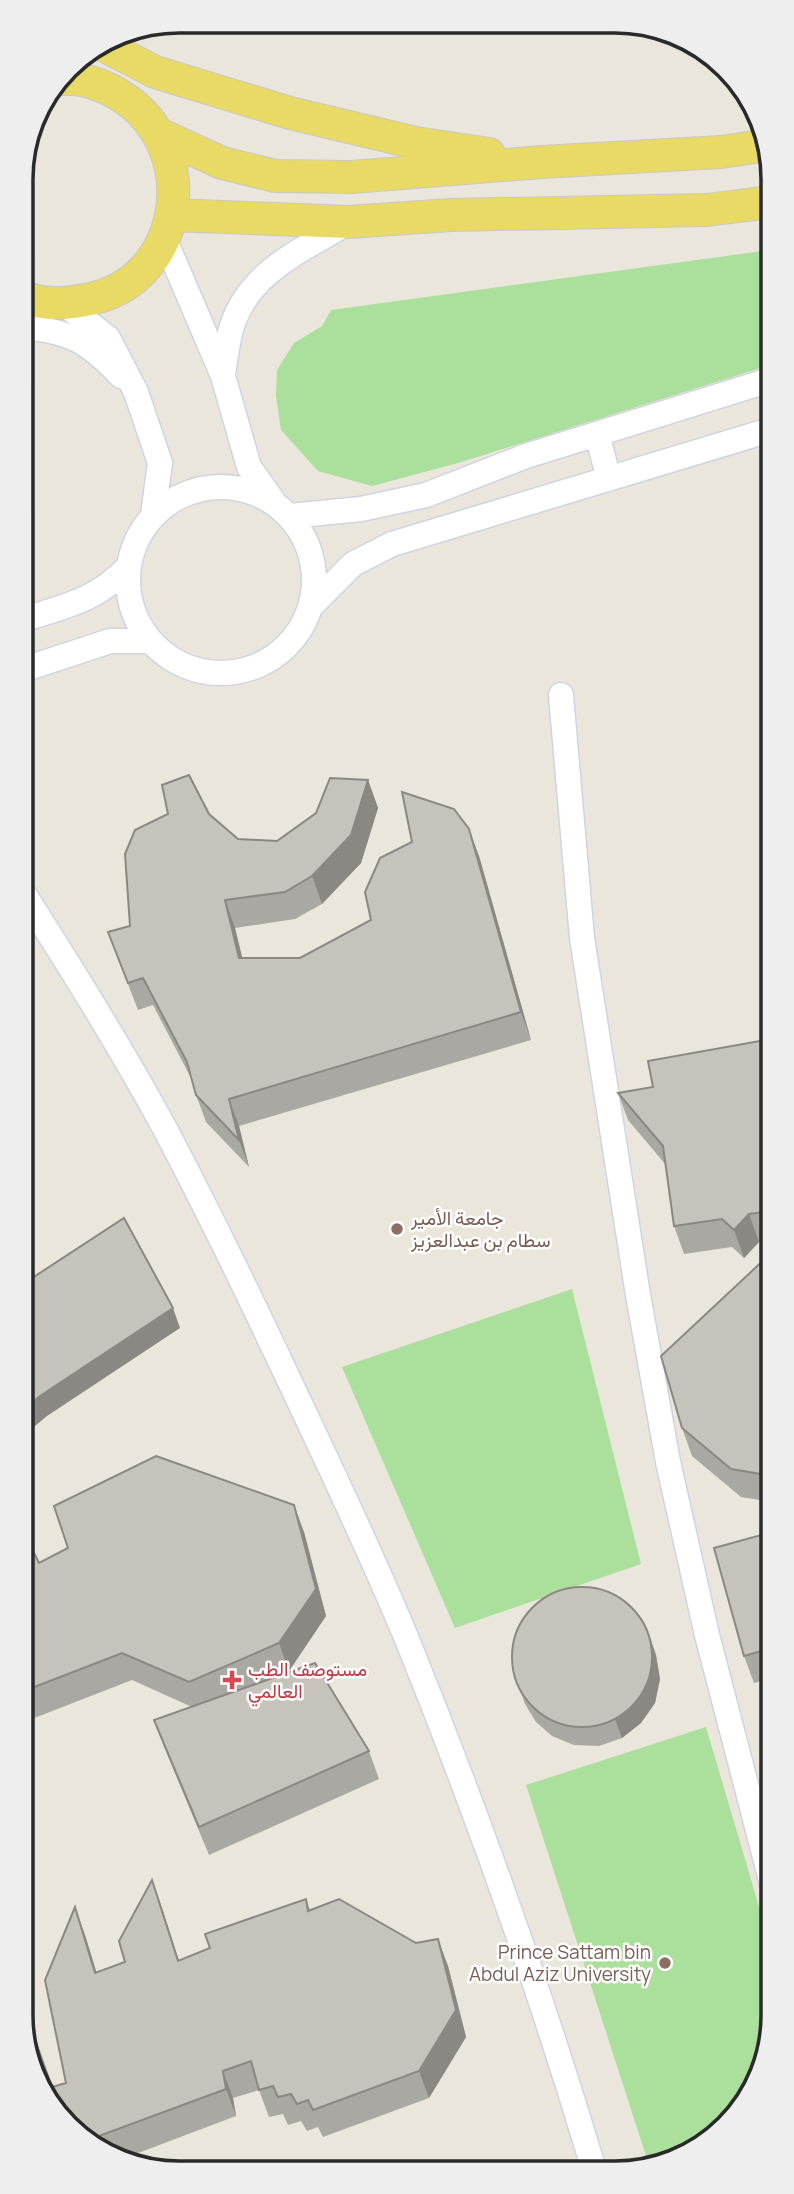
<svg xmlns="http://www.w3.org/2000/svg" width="794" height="2194" font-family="Manrope,Vazirmatn,sans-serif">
  <rect width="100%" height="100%" fill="#ebe6dc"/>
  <path fill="#aadf9c" d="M 770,250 L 770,365 L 458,463 L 372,486 L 318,471 L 281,430 L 276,396 L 277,370 L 294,343 L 322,326 L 331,310 Z
    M 572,1289 L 641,1564 L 455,1628 L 342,1367 Z
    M 706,1727 L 773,1954 L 773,2025 L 734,2119 L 650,2168 L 526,1785 Z"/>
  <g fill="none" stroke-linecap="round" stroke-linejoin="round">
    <g stroke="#d2d3e2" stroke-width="27">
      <path id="minor" d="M 164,238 L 223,376 L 249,467 L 273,501
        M 64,304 L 108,338 L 136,392 L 160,463 L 153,515
        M 22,327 C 70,331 88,341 121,376
        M 223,375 C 225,361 227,347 230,333 C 245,273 301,251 349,222
        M 597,434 L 609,479
        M128 580a93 93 0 1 1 186 0a93 93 0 1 1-186 0Z
        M 290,516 L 361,509 L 426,495 L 526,456 L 770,380
        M 312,605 L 353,564 L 392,544 L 770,430
        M 22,620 C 65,606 96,601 128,567
        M 22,670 L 110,641 L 146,641
        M 561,695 L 582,938 L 638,1295 L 668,1462 L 707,1635 L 772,1884
        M 22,891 C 71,968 120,1046 164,1127 C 208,1210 249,1295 289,1380 C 329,1465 370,1550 406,1637 C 477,1812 540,1989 594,2170"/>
    </g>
    <g stroke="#c8c8c8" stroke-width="34">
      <path id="major" d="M 101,44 L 155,72 L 290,113 L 416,143 L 489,154
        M 161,135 L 222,163 L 275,176 L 352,177 L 542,162 L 721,152 L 768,145
        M 171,215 L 349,222 L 451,215 L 707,210 L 770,202
        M 22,296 C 40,305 65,304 85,300 C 184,284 205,149 121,96 C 104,85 81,77 61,79"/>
    </g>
    <use href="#minor" stroke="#fff" stroke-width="24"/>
    <use href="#major" stroke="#e8da64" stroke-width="32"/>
  </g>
  <path fill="#aaa8a2" d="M 368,780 L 378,808 L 361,863 L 322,904 L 295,919 L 235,928 L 242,958 L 300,958 L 371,920 L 479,856 L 531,1040 L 239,1126 L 249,1167 L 206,1122 L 196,1095 L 192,1080 L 153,1005 L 138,1010 L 108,932 L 130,926 L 209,814 L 238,839 L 277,841 Z
    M 771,1039 L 772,1240 L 759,1242 L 744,1258 L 732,1247 L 684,1254 L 674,1226 L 666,1165 L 628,1120 L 618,1093 L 653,1087 Z
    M 772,1256 L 772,1502 L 741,1497 L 692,1456 L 682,1428 Z
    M 23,1530 L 39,1563 L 304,1532 L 326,1616 L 289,1671 L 269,1679 L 369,1751 L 379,1779 L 209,1855 L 164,1747 L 154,1720 L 192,1707 L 132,1680 L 24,1722 Z
    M 772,1532 L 772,1678 L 754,1683 L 744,1656 Z
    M 649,1635 L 656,1655 L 660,1679 L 655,1703 L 641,1723 L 622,1738 L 599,1746 L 574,1745 L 552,1736 L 536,1722 L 525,1704 L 518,1684 Z
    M 152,1880 L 179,1961 L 210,1948 L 306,1899 L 310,1910 L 448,1966 L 466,2037 L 429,2098 L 323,2137 L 318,2127 L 307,2131 L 301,2121 L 288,2125 L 283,2114 L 269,2117 L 259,2090 L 233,2098 L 236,2116 L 125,2158 L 67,2127 L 52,2087 L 66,2083 L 85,1935 L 96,1972 L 125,1962 Z"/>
  <path fill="#8b8884" d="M 368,780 L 378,808 L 361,863 L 322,904 L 312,876 Z
    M 469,829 L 479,856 L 531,1040 L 521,1012 Z
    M 225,900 L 235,928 L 249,985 L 239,958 Z
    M 229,1099 L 239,1126 L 249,1167 L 239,1140 Z
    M 749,1214 L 759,1242 L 744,1258 L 734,1230 Z
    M 173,1308 L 180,1328 L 47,1416 L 23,1436 L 23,1410 L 40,1396 Z
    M 294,1505 L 304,1532 L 326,1616 L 289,1671 L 279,1643 Z
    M 649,1635 L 656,1655 L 660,1679 L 655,1703 L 641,1723 L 622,1738 L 615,1719 Z
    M 152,1880 L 162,1908 L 188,1989 L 178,1961 Z
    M 75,1907 L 85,1935 L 105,2000 L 95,1973 Z
    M 438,1939 L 448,1966 L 466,2037 L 429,2098 L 419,2071 Z
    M 223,2071 L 233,2098 L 236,2116 L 226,2089 Z"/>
  <path fill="#c6c3bc" stroke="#8b8884" stroke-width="2" d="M 189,775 L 209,814 L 238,839 L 277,841 L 316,813 L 330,778 L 368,780 L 351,835 L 312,876 L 285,892 L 225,900 L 239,958 L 300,958 L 371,920 L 365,892 L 380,858 L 412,842 L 402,792 L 454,809 L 469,829 L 521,1012 L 229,1099 L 239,1140 L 196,1095 L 187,1062 L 143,978 L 128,983 L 108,932 L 130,926 L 125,854 L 135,830 L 168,814 L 162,785 Z
    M 771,1039 L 771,1211 L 749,1214 L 734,1230 L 722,1219 L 674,1226 L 663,1146 L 618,1093 L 653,1087 L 648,1061 Z
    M 124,1218 L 173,1308 L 40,1396 L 23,1410 L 23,1284 Z
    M 768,1256 L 772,1256 L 772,1476 L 731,1469 L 682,1428 L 661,1356 Z
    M 156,1456 L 294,1505 L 316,1589 L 279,1643 L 189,1682 L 122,1653 L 24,1691 L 23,1530 L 39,1563 L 68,1548 L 54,1506 Z
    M 772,1532 L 772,1648 L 744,1656 L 714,1548 Z
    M512 1657a70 70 0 1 1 140 0a70 70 0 1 1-140 0Z
    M 315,1663 L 369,1751 L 199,1827 L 154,1720 Z
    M 152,1880 L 178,1961 L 210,1948 L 205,1934 L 306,1899 L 308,1911 L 339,1899 L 416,1943 L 438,1939 L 456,2010 L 419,2071 L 313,2110 L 308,2100 L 297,2104 L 291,2094 L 278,2097 L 273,2086 L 259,2090 L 251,2061 L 223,2071 L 226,2089 L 99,2136 L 89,2138 L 67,2127 L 24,2046 L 24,2009 L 52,2087 L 66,2083 L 45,1980 L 75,1907 L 95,1973 L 125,1962 L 119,1941 Z"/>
  <g fill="#8d6e63" stroke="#fff" stroke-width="2.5">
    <circle cx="397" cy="1229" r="7"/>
    <circle cx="665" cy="1963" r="7"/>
  </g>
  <path fill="#e0444e" stroke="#fff" stroke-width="2.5" d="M228.5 1669.5h7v7h7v7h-7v7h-7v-7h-7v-7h7z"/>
  <g text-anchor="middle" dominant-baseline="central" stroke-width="5" stroke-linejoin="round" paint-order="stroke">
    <g font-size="19" fill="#785e54" stroke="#fff" text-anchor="start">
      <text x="411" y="1218">جامعة الأمير<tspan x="411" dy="22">سطام بن عبدالعزيز</tspan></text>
      <text x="651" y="1952" text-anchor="end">Prince Sattam bin<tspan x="651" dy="22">Abdul Aziz University</tspan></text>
    </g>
    <g font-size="19" fill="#be3a42" stroke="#fff" text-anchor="start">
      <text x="248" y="1669">مستوصف الطب<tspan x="248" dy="22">العالمي</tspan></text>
    </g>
  </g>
  <path d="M0 0H794V2194H0ZM179 33H615A146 146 0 0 1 761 179V2015A146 146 0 0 1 615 2161H179A146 146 0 0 1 33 2015V179A146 146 0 0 1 179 33Z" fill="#eee" fill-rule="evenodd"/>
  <path fill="none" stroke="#2a2a2a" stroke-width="3.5" d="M179 33H615A146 146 0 0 1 761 179V2015A146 146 0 0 1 615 2161H179A146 146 0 0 1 33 2015V179A146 146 0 0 1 179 33Z"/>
</svg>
